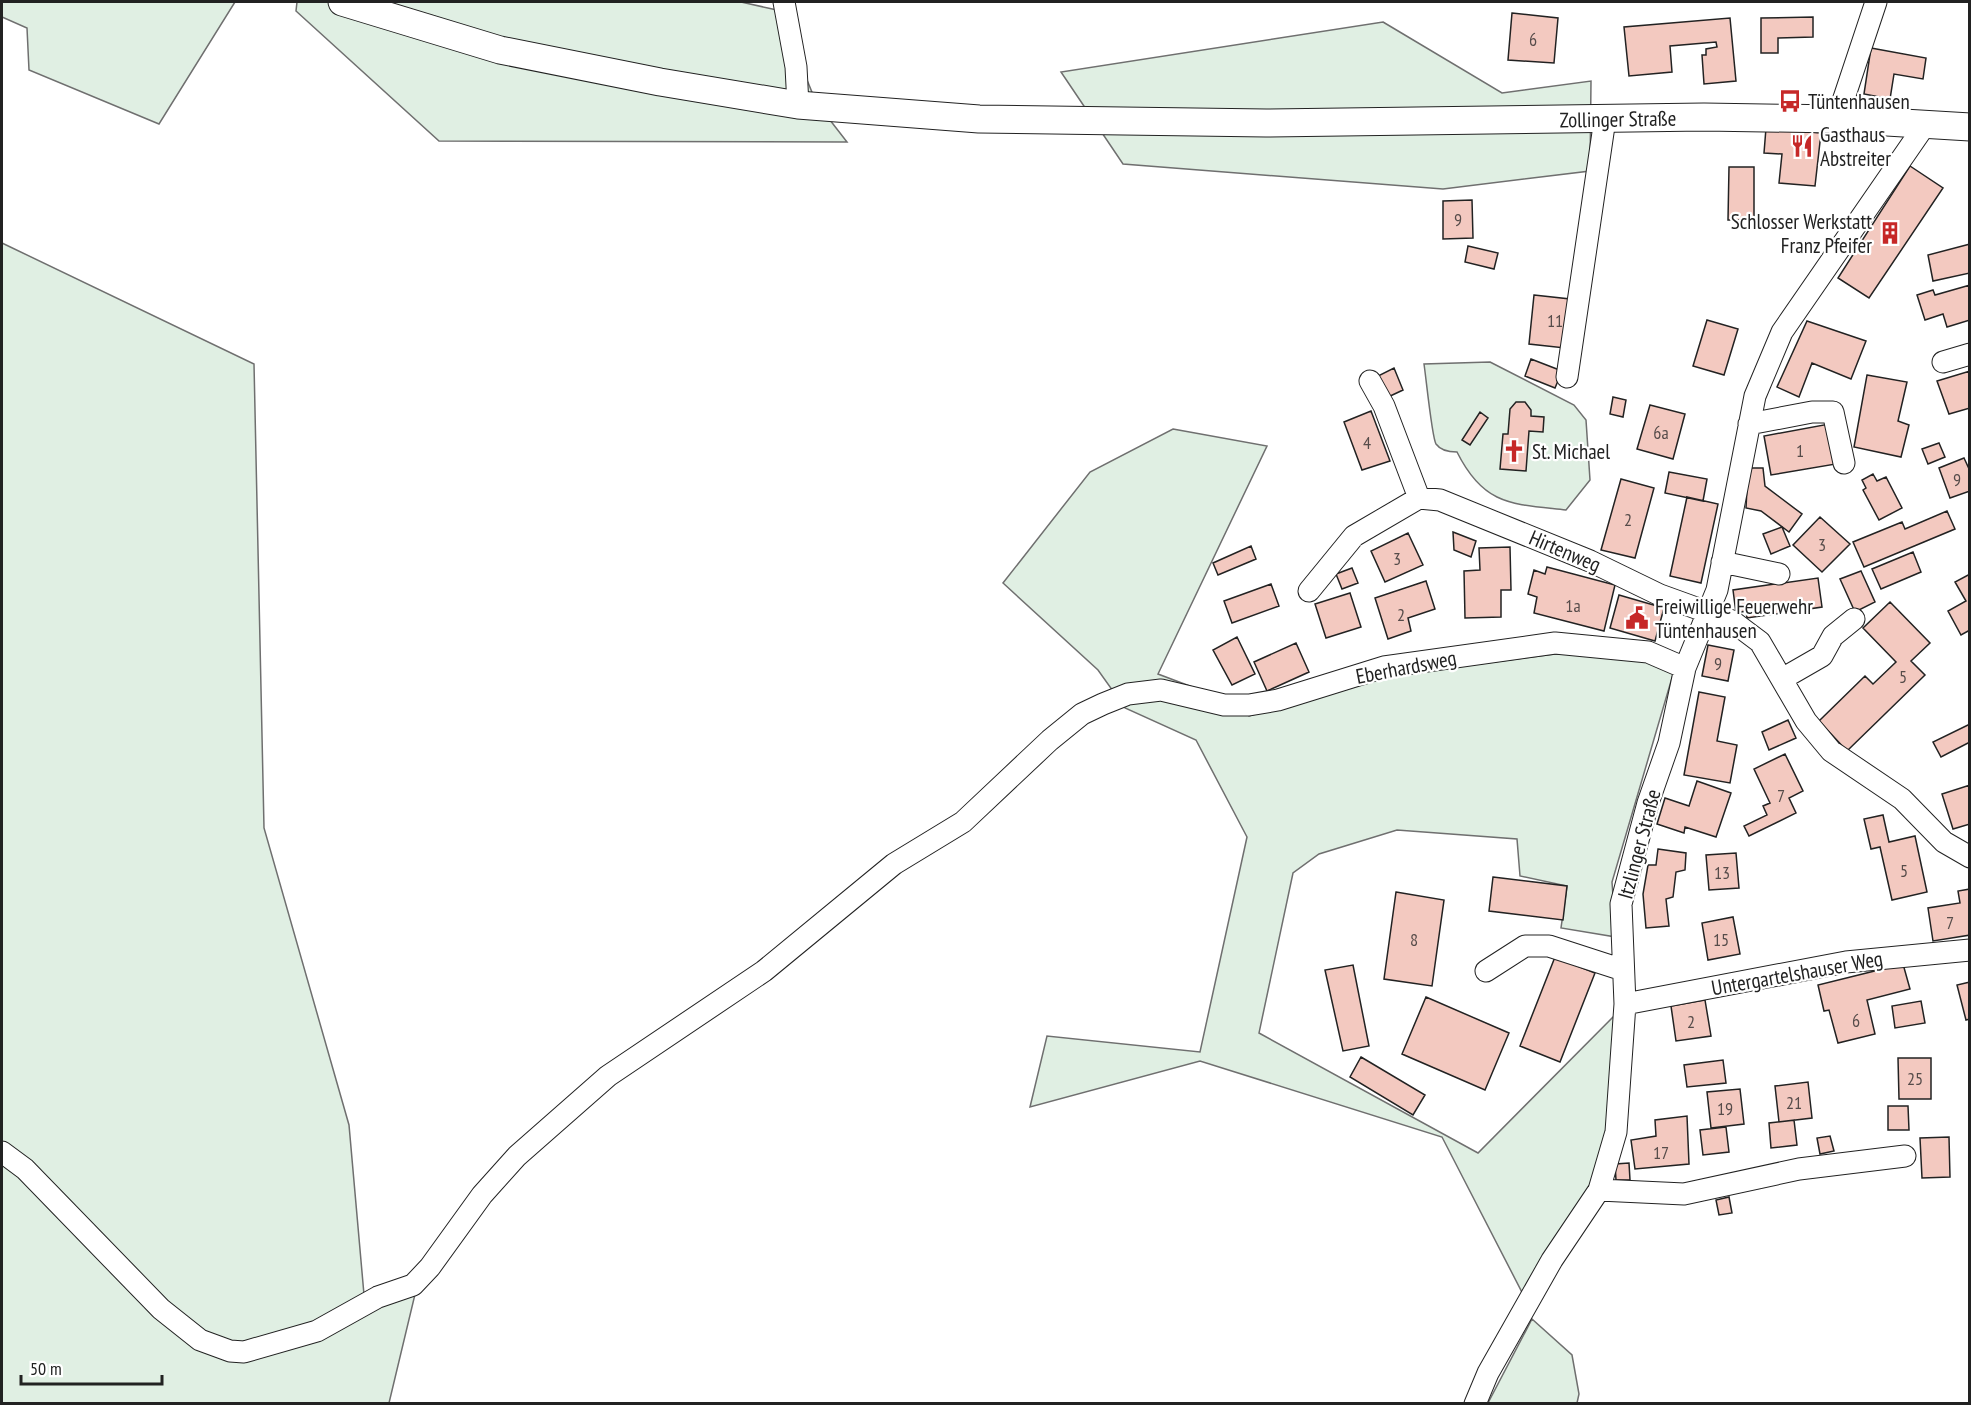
<svg xmlns="http://www.w3.org/2000/svg" width="1971" height="1405" font-family="'PT Sans Narrow',sans-serif">
  <rect width="100%" height="100%" fill="#fff"/>
  <path fill="#e0efe3" stroke="#6f6f6f" stroke-width="1.5" d="M 2,2 L 235,2 L 159,124 L 29,70 L 27,28 L 2,17 Z
    M 297,2 L 741,2 L 786,12 L 792,43 L 816,102 L 847,142 L 439,141 L 296,11 Z
    M 1383,22 L 1502,93 L 1591,81 L 1590,171 L 1443,189 L 1123,164 L 1061,72 Z
    M 2,243 L 254,364 L 264,828 L 349,1125 L 365,1306 L 417,1286 L 389,1403 L 2,1403 Z
    M 1490,362 L 1574,405 L 1586,420 L 1590,480 L 1566,510 C 1512,504 1484,506 1457,452 C 1449,452 1441,451 1436,444 C 1432,438 1426,377 1424,364 Z
    M 1173,429 L 1267,446 L 1158,674 L 1224,699 L 1249,716 L 1386,676 L 1555,654 L 1643,656 L 1674,671 L 1612,882 L 1616,937 L 1561,928 L 1567,886 L 1520,876 L 1517,839 L 1397,830 L 1319,854 L 1293,873 L 1259,1033 L 1478,1153 L 1619,1011 L 1617,1159 L 1527,1302 L 1442,1137 L 1200,1061 L 1030,1107 L 1047,1036 L 1200,1052 L 1247,837 L 1196,740 L 1125,708 L 1098,670 L 1003,583 L 1090,472 Z
    M 1532,1319 L 1572,1355 L 1579,1394 L 1577,1403 L 1488,1403 Z"/>
  <path fill="#f3c9c0" stroke="#222" stroke-width="1.5" d="M 1512,13 L 1558,18 L 1554,63 L 1508,60 Z
    M 1813,17 L 1813,37 L 1778,38 L 1778,53 L 1761,53 L 1761,18 Z
    M 1730,18 L 1736,81 L 1704,84 L 1702,55 L 1706,55 L 1706,49 L 1717,47 L 1716,42 L 1670,46 L 1672,72 L 1629,76 L 1624,27 Z
    M 1871,48 L 1926,58 L 1923,79 L 1894,74 L 1890,99 L 1864,94 Z
    M 1766,128 L 1821,133 L 1815,186 L 1779,183 L 1782,154 L 1764,153 Z
    M 1910,166 L 1943,188 L 1869,298 L 1838,278 Z
    M 1729,167 L 1754,167 L 1754,220 L 1728,220 Z
    M 1472,200 L 1473,238 L 1443,239 L 1443,201 Z
    M 1970,244 L 1970,273 L 1933,281 L 1928,255 Z
    M 1468,246 L 1498,253 L 1494,269 L 1465,262 Z
    M 1970,285 L 1970,320 L 1947,327 L 1943,314 L 1925,320 L 1917,295 L 1933,290 L 1935,295 Z
    M 1534,295 L 1570,299 L 1565,348 L 1529,344 Z
    M 1707,320 L 1738,329 L 1724,375 L 1693,366 Z
    M 1807,321 L 1866,341 L 1851,379 L 1812,363 L 1799,397 L 1777,387 Z
    M 1531,359 L 1562,371 L 1555,388 L 1525,376 Z
    M 1394,368 L 1403,390 L 1386,398 L 1376,377 Z
    M 1970,371 L 1970,408 L 1949,414 L 1937,381 Z
    M 1867,375 L 1907,382 L 1898,421 L 1909,425 L 1901,457 L 1854,447 Z
    M 1613,397 L 1626,400 L 1623,417 L 1610,414 Z
    M 1516,402 L 1525,402 L 1531,410 L 1531,416 L 1544,417 L 1543,432 L 1529,431 L 1526,471 L 1500,469 L 1503,434 L 1508,434 L 1510,409 Z
    M 1650,405 L 1685,414 L 1673,459 L 1637,449 Z
    M 1371,411 L 1390,461 L 1362,470 L 1344,422 Z
    M 1480,412 L 1488,418 L 1470,445 L 1462,440 Z
    M 1829,424 L 1836,464 L 1771,475 L 1764,436 Z
    M 1939,443 L 1945,457 L 1928,464 L 1922,449 Z
    M 1964,458 L 1970,471 L 1970,491 L 1950,498 L 1939,468 Z
    M 1748,468 L 1763,468 L 1765,486 L 1802,514 L 1789,532 L 1761,511 L 1746,508 Z
    M 1669,472 L 1707,479 L 1703,501 L 1665,493 Z
    M 1873,474 L 1877,481 L 1886,477 L 1902,508 L 1879,520 L 1863,490 L 1866,488 L 1862,480 Z
    M 1621,479 L 1654,488 L 1635,558 L 1601,550 Z
    M 1687,497 L 1718,504 L 1701,583 L 1670,576 Z
    M 1947,511 L 1955,529 L 1864,567 L 1853,542 L 1902,522 L 1905,529 Z
    M 1820,517 L 1850,544 L 1822,572 L 1793,545 Z
    M 1782,527 L 1790,546 L 1771,554 L 1763,534 Z
    M 1453,532 L 1476,541 L 1471,557 L 1454,550 Z
    M 1408,533 L 1423,565 L 1385,582 L 1371,551 Z
    M 1251,546 L 1256,559 L 1218,575 L 1213,563 Z
    M 1510,547 L 1511,590 L 1501,590 L 1501,617 L 1465,618 L 1464,571 L 1480,570 L 1479,548 Z
    M 1913,552 L 1921,572 L 1881,589 L 1872,569 Z
    M 1547,567 L 1615,585 L 1604,631 L 1534,613 L 1537,597 L 1528,594 L 1534,570 L 1545,574 Z
    M 1352,568 L 1358,583 L 1342,589 L 1336,574 Z
    M 1861,571 L 1875,602 L 1855,612 L 1840,579 Z
    M 1970,574 L 1970,630 L 1961,635 L 1948,611 L 1966,601 L 1955,582 Z
    M 1818,578 L 1822,607 L 1747,618 L 1746,611 L 1736,613 L 1733,590 Z
    M 1426,581 L 1435,609 L 1408,618 L 1411,631 L 1388,639 L 1375,598 Z
    M 1271,584 L 1279,606 L 1232,623 L 1224,601 Z
    M 1350,593 L 1361,627 L 1326,638 L 1315,604 Z
    M 1619,595 L 1664,608 L 1655,641 L 1610,628 Z
    M 1890,602 L 1930,643 L 1911,661 L 1925,675 L 1847,751 L 1819,721 L 1865,676 L 1873,684 L 1896,662 L 1863,628 Z
    M 1237,637 L 1255,674 L 1232,685 L 1213,650 Z
    M 1296,643 L 1309,672 L 1267,691 L 1254,662 Z
    M 1708,645 L 1734,650 L 1728,681 L 1702,676 Z
    M 1699,692 L 1725,697 L 1717,741 L 1737,745 L 1730,783 L 1684,775 Z
    M 1788,720 L 1796,738 L 1769,750 L 1762,732 Z
    M 1970,724 L 1970,742 L 1941,757 L 1933,742 Z
    M 1785,754 L 1803,791 L 1789,798 L 1796,813 L 1749,836 L 1744,826 L 1767,815 L 1763,806 L 1770,803 L 1754,769 Z
    M 1697,781 L 1731,793 L 1716,837 L 1685,827 L 1684,833 L 1657,824 L 1665,798 L 1689,806 Z
    M 1970,785 L 1970,824 L 1953,829 L 1942,794 Z
    M 1883,815 L 1889,842 L 1915,836 L 1927,892 L 1892,900 L 1880,847 L 1871,849 L 1864,819 Z
    M 1658,849 L 1686,853 L 1685,870 L 1676,872 L 1673,897 L 1666,899 L 1669,926 L 1646,928 L 1643,894 L 1648,865 L 1656,865 Z
    M 1736,853 L 1739,888 L 1709,890 L 1706,855 Z
    M 1493,877 L 1567,886 L 1563,920 L 1489,911 Z
    M 1970,889 L 1970,935 L 1933,941 L 1928,908 L 1960,903 L 1958,891 Z
    M 1396,892 L 1444,900 L 1432,986 L 1384,979 Z
    M 1733,917 L 1740,954 L 1708,960 L 1702,923 Z
    M 1555,957 L 1595,973 L 1560,1062 L 1520,1046 Z
    M 1903,964 L 1910,989 L 1867,1000 L 1875,1034 L 1838,1043 L 1829,1010 L 1824,1011 L 1818,985 Z
    M 1353,965 L 1369,1046 L 1343,1051 L 1325,970 Z
    M 1970,982 L 1970,1019 L 1966,1020 L 1957,985 Z
    M 1426,997 L 1509,1033 L 1485,1090 L 1402,1054 Z
    M 1705,1000 L 1711,1036 L 1676,1041 L 1671,1006 Z
    M 1921,1001 L 1925,1023 L 1895,1028 L 1892,1006 Z
    M 1361,1057 L 1425,1095 L 1413,1115 L 1350,1077 Z
    M 1898,1058 L 1931,1058 L 1931,1099 L 1899,1099 Z
    M 1723,1060 L 1726,1083 L 1687,1087 L 1684,1065 Z
    M 1808,1082 L 1812,1118 L 1779,1122 L 1775,1086 Z
    M 1740,1089 L 1744,1124 L 1711,1128 L 1707,1092 Z
    M 1888,1106 L 1908,1106 L 1909,1130 L 1888,1130 Z
    M 1687,1116 L 1689,1164 L 1635,1169 L 1631,1140 L 1656,1136 L 1655,1120 Z
    M 1794,1120 L 1797,1145 L 1771,1148 L 1769,1123 Z
    M 1726,1127 L 1729,1152 L 1703,1155 L 1700,1130 Z
    M 1830,1136 L 1834,1151 L 1820,1154 L 1817,1138 Z
    M 1949,1137 L 1950,1177 L 1922,1178 L 1920,1138 Z
    M 1629,1163 L 1630,1180 L 1616,1180 L 1615,1164 Z
    M 1729,1197 L 1732,1213 L 1719,1215 L 1716,1200 Z"/>
  <g fill="none" stroke-linecap="round" stroke-linejoin="round">
    <g stroke="#222" stroke-width="23">
      <path id="minor" d="M 784,2 L 796,67 L 798,105
        M 1837,119 L 1876,2
        M 1943,362 L 1970,354
        M 1567,377 L 1605,119
        M 1370,381 L 1384,406 L 1419,498
        M 1749,424 L 1812,412 L 1833,412 L 1844,463
        M 1722,562 L 1779,574
        M 1309,591 L 1354,536 L 1419,498 L 1440,500 L 1590,561 L 1660,595 L 1732,621 L 1760,642 L 1806,721 L 1831,751 L 1902,799 L 1944,842 L 1970,857
        M 1782,679 L 1822,656 L 1833,636 L 1854,619
        M 1486,971 L 1525,946 L 1549,946 L 1623,970
        M 1625,1004 L 1846,962 L 1970,950
        M 2,1152 L 25,1169 L 161,1309 L 200,1340 L 230,1351 L 244,1352 L 317,1331 L 378,1297 L 413,1285 L 430,1267 L 482,1195 L 517,1156 L 608,1076 L 764,971 L 894,864 L 963,822 L 1050,740 L 1082,714 L 1103,704 L 1128,694 L 1161,690 L 1224,705 L 1249,705 L 1278,700 L 1384,667 L 1555,643 L 1648,652 L 1685,668
        M 1599,1190 L 1684,1194 L 1799,1169 L 1905,1156
        M 1475,1404 L 1488,1373 L 1552,1260 L 1599,1190 L 1616,1132 L 1625,1004 L 1621,904 L 1648,803 L 1669,743 L 1685,668 L 1717,590 L 1755,396 L 1782,332 L 1925,125"/>
    </g>
    <g stroke="#222" stroke-width="29">
      <path id="major" d="M 342,2 L 500,50 L 660,82 L 798,105 L 979,119 L 1266,123 L 1704,117 L 1837,119 L 1970,127"/>
    </g>
    <use href="#minor" stroke="#fff" stroke-width="21"/>
    <use href="#major" stroke="#fff" stroke-width="27"/>
  </g>
  <defs>
    <g id="bus-bare" transform="scale(1.8)"><path d="M-5-6H5V4H4V6H2V4H-2V6H-4V4H-5ZM-3.5-4V0h7V-4ZM-3.5 1.2v1.5H-2V1.2ZM2 1.2v1.5H3.5V1.2Z" fill="#c62828" stroke="#fff" stroke-width="2.5" paint-order="stroke"/></g>
    <g id="restaurant-bare" transform="scale(1.8)"><path d="M-5-6h1v4h1v-4h1v4h1v-4h1v5L-1.5 .5V6h-2V.5L-5-1ZM5-6V6H3V1.5H1.5Q1.5-4 5-6Z" fill="#c62828" stroke="#fff" stroke-width="2.5" paint-order="stroke"/></g>
    <g id="building-bare" transform="scale(1.8)"><path d="M-4-6H4V6H1V3H-1V6H-4ZM-2.5-4.3h1.7v1.8h-1.7ZM.8-4.3h1.7v1.8H.8ZM-2.5-1h1.7V.8h-1.7ZM.8-1h1.7V.8H.8Z" fill="#c62828" stroke="#fff" stroke-width="2.5" paint-order="stroke"/></g>
    <g id="church-bare" transform="scale(1.8)"><path d="M-1.2-6h2.4v3.5h3.3v2.4h-3.3V6h-2.4V-.1h-3.3v-2.4h3.3Z" fill="#c62828" stroke="#fff" stroke-width="2.5" paint-order="stroke"/></g>
    <g id="civic-bare" transform="scale(1.8)"><path d="M-.6-6.5H3V-4.5H.6V-3L4-1V1h2V6H-6V1h2V-1L-.6-3ZM-1.2 2.5V6h2.4V2.5Z" fill="#c62828" stroke="#fff" stroke-width="2.5" paint-order="stroke"/></g>
  </defs>
  <g fill-rule="evenodd">
    <use href="#bus-bare" x="1790" y="101"/>
    <use href="#restaurant-bare" x="1802" y="146"/>
    <use href="#building-bare" x="1890" y="233"/>
    <use href="#church-bare" x="1514" y="451"/>
    <use href="#civic-bare" x="1637" y="618"/>
  </g>
  <g text-anchor="middle" dominant-baseline="central" stroke-width="4.5" stroke-linejoin="round" paint-order="stroke">
    <g font-size="18" fill="#564c4a">
      <text x="1533" y="39">6</text>
      <text x="1458" y="219">9</text>
      <text x="1555" y="320">11</text>
      <text x="1661" y="432">6a</text>
      <text x="1367" y="442">4</text>
      <text x="1800" y="450">1</text>
      <text x="1957" y="479">9</text>
      <text x="1628" y="519">2</text>
      <text x="1822" y="544">3</text>
      <text x="1397" y="558">3</text>
      <text x="1573" y="605">1a</text>
      <text x="1401" y="614">2</text>
      <text x="1718" y="663">9</text>
      <text x="1903" y="676">5</text>
      <text x="1781" y="795">7</text>
      <text x="1904" y="870">5</text>
      <text x="1722" y="872">13</text>
      <text x="1950" y="922">7</text>
      <text x="1414" y="939">8</text>
      <text x="1721" y="939">15</text>
      <text x="1856" y="1020">6</text>
      <text x="1691" y="1021">2</text>
      <text x="1915" y="1078">25</text>
      <text x="1794" y="1102">21</text>
      <text x="1725" y="1108">19</text>
      <text x="1661" y="1152">17</text>
    </g>
    <g font-size="21" fill="#222" stroke="#fff" text-anchor="start">
      <text x="1808" y="101">Tüntenhausen</text>
      <text x="1820" y="134">Gasthaus<tspan x="1820" dy="24">Abstreiter</tspan></text>
      <text x="1872" y="221" text-anchor="end">Schlosser Werkstatt<tspan x="1872" dy="24">Franz Pfeifer</tspan></text>
      <text x="1532" y="451">St. Michael</text>
      <text x="1655" y="606">Freiwillige Feuerwehr<tspan x="1655" dy="24">Tüntenhausen</tspan></text>
    </g>
    <g font-size="21" fill="#222" stroke="#fff">
      <text transform="translate(1618 119) rotate(-1)">Zollinger Straße</text>
      <text transform="translate(1565 551) rotate(23)">Hirtenweg</text>
      <text transform="translate(1406 667) rotate(-11)">Eberhardsweg</text>
      <text transform="translate(1639 844) rotate(-75)">Itzlinger Straße</text>
      <text transform="translate(1797 973) rotate(-10)">Untergartelshauser Weg</text>
    </g>
  </g>
  <rect width="1971" height="1405" fill="none" stroke="#222222" stroke-width="6"/>
  <path d="M21 1375v9h141v-9" fill="none" stroke="#222222" stroke-width="3"/>
  <text x="30" y="1375" font-size="18" fill="#222222" stroke="#ffffff" stroke-width="4.5" paint-order="stroke">50 m</text>
</svg>
